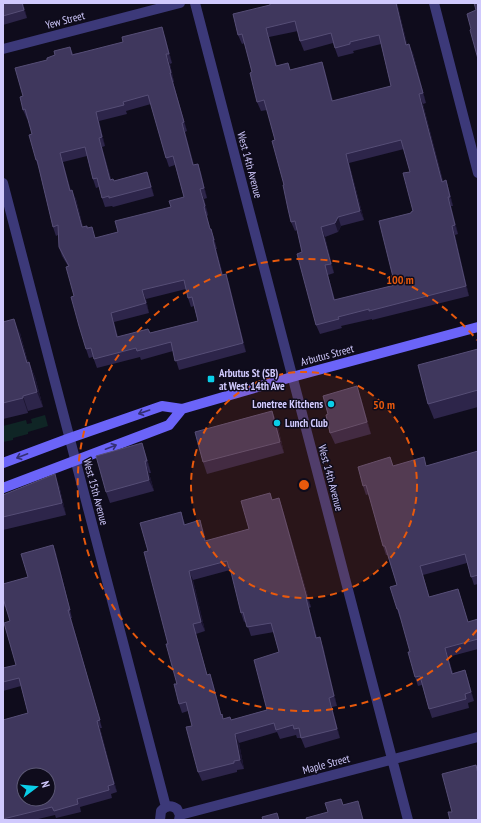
<svg xmlns="http://www.w3.org/2000/svg" width="481" height="823" font-family="'PT Sans Narrow',sans-serif">
  <rect width="100%" height="100%" fill="#0f0c1c"/>
  <path fill="#0f2525" d="M 45,415 L 48,426 L 28,432 L 28,434 L 13,438 L 13,440 L 3,442 L 3,426 L 26,420 L 27,424 L 32,423 L 31,419 Z"/>
  <g fill="none" stroke-linecap="round" stroke-linejoin="round">
    <path stroke="#3c3979" stroke-width="10" d="M 195,3 L 408,820
      M 434,3 L 478,173
      M 3,49 L 180,3
      M 3,183 L 166,807
      M 180,815 L 478,737
      M 160,820 L 161,811 C 166,805 172,805 177,809 L 180,815 L 179,820"/>
    <path stroke="#6b64f8" stroke-width="10" d="M 3,463 L 70,438 L 162,406 L 182,409 L 292,377 L 478,327
      M 3,488 L 169,425 L 182,409"/>
  </g>
  <path fill="#2d254a" fill-rule="evenodd" d="M 3,3 L 23,3 L 27,18 L 3,25 Z
    M 397,3 L 407,44 L 413,53 L 426,103 L 423,104 L 443,181 L 446,180 L 449,190 L 453,206 L 451,206 L 458,234 L 455,235 L 469,296 L 372,320 L 372,319 L 341,326 L 342,328 L 320,334 L 316,325 L 302,252 L 297,230 L 295,231 L 291,222 L 275,140 L 267,110 L 261,111 L 257,102 L 252,72 L 245,43 L 242,44 L 238,35 L 233,14 ZM 298,31 L 300,41 L 304,51 L 333,43 L 338,57 L 354,53 L 353,51 L 381,44 L 391,86 L 333,101 L 325,71 L 322,62 L 291,70 L 277,66 L 269,37 ZM 404,149 L 410,172 L 413,211 L 411,213 L 395,285 L 335,300 L 328,275 L 334,273 L 325,237 L 338,232 L 341,226 L 364,220 L 349,163 Z
    M 165,36 L 172,63 L 170,64 L 174,82 L 173,82 L 187,131 L 185,132 L 194,165 L 198,164 L 201,173 L 207,198 L 204,199 L 208,215 L 207,216 L 210,229 L 211,229 L 214,238 L 217,249 L 216,249 L 223,275 L 226,274 L 229,283 L 246,352 L 179,370 L 173,351 L 141,360 L 140,357 L 97,368 L 93,357 L 89,358 L 86,349 L 74,296 L 68,266 L 62,256 L 59,247 L 58,235 L 56,236 L 53,227 L 39,169 L 36,160 L 32,134 L 28,118 L 27,119 L 23,110 L 23,96 L 47,60 L 70,47 L 73,54 ZM 151,104 L 166,158 L 169,167 L 175,165 L 184,197 L 171,207 L 118,232 L 96,238 L 88,228 L 83,227 L 76,199 L 71,191 L 63,162 L 87,156 L 93,179 L 96,188 L 99,187 L 102,198 L 105,207 L 112,206 L 113,207 L 154,196 L 150,181 L 147,172 L 114,181 L 111,179 L 102,147 L 105,146 L 99,121 L 127,114 L 126,111 ZM 186,289 L 188,298 L 191,307 L 194,306 L 198,321 L 150,333 L 148,329 L 118,337 L 114,322 L 149,313 L 146,299 Z
    M 3,322 L 20,333 L 28,362 L 29,362 L 35,377 L 43,407 L 28,411 L 28,413 L 3,419 Z
    M 478,349 L 478,407 L 434,419 L 428,404 Z
    M 361,398 L 371,434 L 335,444 L 330,433 L 328,414 Z
    M 272,411 L 277,423 L 284,453 L 207,474 L 203,462 Z
    M 142,443 L 146,455 L 151,473 L 149,473 L 154,491 L 110,503 L 106,492 Z
    M 478,451 L 478,584 L 474,585 L 467,563 L 423,575 L 429,597 L 458,589 L 468,622 L 478,619 L 478,649 L 448,657 L 453,673 L 465,670 L 468,679 L 474,701 L 468,703 L 469,708 L 432,718 L 429,709 L 422,685 L 418,686 L 415,677 L 410,652 L 401,618 L 400,618 L 397,609 L 397,585 L 388,555 L 386,555 L 383,546 L 369,494 L 366,495 L 363,486 L 390,457 L 393,466 L 427,466 Z
    M 59,485 L 66,515 L 3,530 L 3,495 Z
    M 279,498 L 282,507 L 311,607 L 309,608 L 317,638 L 323,646 L 337,706 L 332,707 L 340,738 L 305,748 L 301,738 L 297,738 L 296,735 L 280,739 L 277,732 L 239,743 L 244,769 L 237,770 L 237,772 L 202,781 L 198,772 L 192,726 L 188,711 L 182,713 L 179,704 L 177,684 L 168,644 L 148,551 L 181,512 L 185,524 L 203,529 L 206,541 L 249,529 L 272,500 ZM 230,570 L 233,577 L 241,613 L 244,622 L 246,621 L 251,636 L 274,632 L 279,652 L 267,710 L 231,720 L 223,719 L 221,714 L 213,683 L 207,675 L 196,634 L 205,631 L 193,580 Z
    M 53,545 L 56,553 L 72,618 L 71,618 L 102,728 L 100,728 L 117,792 L 111,794 L 112,798 L 80,807 L 81,812 L 56,818 L 55,815 L 34,820 L 3,820 L 3,720 L 28,713 L 21,686 L 3,691 L 3,668 L 16,665 L 10,621 L 6,606 L 3,607 L 3,584 L 28,577 Z"/>
  <path fill="#1a142f" d="M 22,3 L 23,3 L 27,18 L 24,10 Z
    M 396,3 L 397,3 L 410,54 L 406,45 Z
    M 162,27 L 165,36 L 172,63 L 169,54 Z
    M 266,28 L 269,37 L 279,75 L 276,66 Z
    M 409,44 L 413,53 L 426,103 L 423,93 Z
    M 166,54 L 170,64 L 174,82 L 171,73 Z
    M 322,62 L 325,71 L 335,110 L 332,101 Z
    M 170,73 L 173,82 L 187,131 L 184,122 Z
    M 419,94 L 423,104 L 445,191 L 442,182 Z
    M 96,112 L 99,121 L 105,146 L 102,137 Z
    M 182,123 L 185,132 L 196,174 L 193,165 Z
    M 99,138 L 102,147 L 113,189 L 110,180 Z
    M 60,153 L 63,162 L 73,200 L 70,191 Z
    M 346,154 L 349,163 L 364,220 L 360,211 Z
    M 198,164 L 201,173 L 207,198 L 204,188 Z
    M 147,172 L 150,181 L 154,196 L 151,187 Z
    M 446,180 L 449,190 L 453,206 L 450,197 Z
    M 200,189 L 204,199 L 208,215 L 205,206 Z
    M 72,190 L 76,199 L 85,236 L 82,227 Z
    M 448,197 L 451,206 L 458,234 L 455,225 Z
    M 204,207 L 207,216 L 213,238 L 210,229 Z
    M 338,217 L 341,226 L 338,232 L 335,223 Z
    M 452,226 L 455,235 L 469,296 L 466,286 Z
    M 321,227 L 325,237 L 334,273 L 331,264 Z
    M 211,229 L 214,238 L 217,249 L 214,240 Z
    M 213,240 L 216,249 L 226,284 L 222,275 Z
    M 325,265 L 328,275 L 337,309 L 334,300 Z
    M 226,274 L 229,283 L 246,352 L 243,343 Z
    M 142,290 L 146,299 L 149,313 L 146,303 Z
    M 111,313 L 114,322 L 120,346 L 117,337 Z
    M 14,319 L 20,333 L 32,377 L 27,363 Z
    M 29,362 L 35,377 L 43,407 L 37,392 Z
    M 357,386 L 361,398 L 371,434 L 367,422 Z
    M 23,396 L 28,411 L 28,413 L 23,398 Z
    M 272,411 L 277,423 L 284,453 L 280,442 Z
    M 142,443 L 146,455 L 151,473 L 147,461 Z
    M 145,461 L 149,473 L 154,491 L 149,480 Z
    M 55,474 L 59,485 L 66,515 L 62,503 Z
    M 279,498 L 282,507 L 311,607 L 307,598 Z
    M 200,520 L 203,529 L 209,550 L 205,541 Z
    M 53,545 L 56,553 L 72,618 L 70,610 Z
    M 420,566 L 423,575 L 432,605 L 429,597 Z
    M 189,571 L 193,580 L 205,631 L 201,622 Z
    M 306,598 L 309,608 L 320,647 L 316,638 Z
    M 68,610 L 71,618 L 102,728 L 100,720 Z
    M 193,624 L 196,634 L 210,684 L 207,675 Z
    M 320,637 L 323,646 L 337,706 L 334,696 Z
    M 445,648 L 448,657 L 455,682 L 452,674 Z
    M 465,670 L 468,679 L 474,701 L 471,692 Z
    M 210,674 L 213,683 L 224,724 L 221,715 Z
    M 329,698 L 332,707 L 340,738 L 337,729 Z
    M 97,721 L 100,728 L 117,792 L 114,784 Z
    M 235,734 L 239,743 L 244,769 L 240,760 Z
    M 358,801 L 361,811 L 364,820 L 363,820 Z"/>
  <path fill="#3f375d" stroke="#564e76" fill-rule="evenodd" d="M 3,3 L 22,3 L 24,10 L 3,16 Z
    M 270,3 L 396,3 L 406,45 L 409,44 L 423,93 L 419,94 L 442,182 L 446,180 L 450,197 L 448,197 L 455,225 L 452,226 L 466,286 L 369,311 L 369,309 L 338,317 L 339,319 L 316,325 L 297,254 L 302,252 L 295,221 L 291,222 L 288,209 L 283,185 L 284,185 L 272,141 L 275,140 L 264,100 L 257,102 L 250,73 L 252,72 L 242,34 L 238,35 L 233,14 L 270,5 ZM 295,21 L 300,41 L 331,33 L 335,48 L 350,44 L 350,42 L 379,35 L 391,86 L 332,101 L 322,62 L 290,70 L 288,63 L 276,66 L 266,28 ZM 401,140 L 410,172 L 403,173 L 413,211 L 411,212 L 411,213 L 379,221 L 395,285 L 334,300 L 325,265 L 331,264 L 321,227 L 335,223 L 338,217 L 360,211 L 346,154 Z
    M 474,3 L 478,3 L 478,59 L 470,30 L 471,29 L 467,14 L 476,10 Z
    M 162,27 L 169,54 L 166,54 L 171,73 L 170,73 L 184,122 L 182,123 L 193,165 L 198,164 L 204,188 L 200,189 L 205,206 L 204,207 L 210,229 L 211,229 L 214,240 L 213,240 L 222,275 L 226,274 L 243,343 L 175,361 L 171,342 L 137,351 L 136,348 L 94,359 L 91,348 L 86,349 L 79,326 L 71,297 L 74,296 L 66,267 L 69,266 L 59,247 L 58,225 L 53,227 L 37,160 L 36,160 L 29,135 L 32,134 L 25,109 L 23,110 L 20,97 L 23,96 L 15,68 L 47,60 L 47,58 L 55,55 L 54,51 L 70,47 L 72,55 L 123,42 L 122,37 ZM 148,95 L 166,158 L 173,156 L 184,197 L 169,201 L 171,207 L 115,221 L 118,232 L 95,238 L 92,227 L 87,228 L 87,226 L 82,227 L 72,190 L 70,191 L 60,153 L 85,147 L 93,179 L 97,178 L 102,198 L 109,196 L 109,198 L 151,187 L 147,172 L 114,181 L 113,179 L 110,180 L 99,138 L 102,137 L 96,112 L 124,105 L 123,102 ZM 184,280 L 188,298 L 192,297 L 198,321 L 150,333 L 148,329 L 117,337 L 111,313 L 146,303 L 142,290 Z
    M 14,319 L 27,363 L 29,362 L 37,392 L 23,396 L 23,398 L 3,403 L 3,322 Z
    M 478,349 L 478,390 L 428,404 L 418,365 Z
    M 357,386 L 367,422 L 330,433 L 326,415 L 328,414 L 323,396 Z
    M 272,411 L 280,442 L 203,462 L 195,432 Z
    M 142,443 L 147,461 L 145,461 L 149,480 L 106,492 L 96,456 Z
    M 478,451 L 478,575 L 471,577 L 465,554 L 420,566 L 429,597 L 458,589 L 468,622 L 478,619 L 478,639 L 445,648 L 452,674 L 465,670 L 471,692 L 465,694 L 466,699 L 429,709 L 420,676 L 415,677 L 408,652 L 410,652 L 398,609 L 397,609 L 390,587 L 397,585 L 385,546 L 383,546 L 366,485 L 363,486 L 358,467 L 390,457 L 393,466 L 424,457 L 426,466 Z
    M 55,474 L 62,503 L 3,517 L 3,495 Z
    M 270,493 L 272,500 L 279,498 L 307,598 L 306,598 L 316,638 L 320,637 L 334,696 L 329,698 L 337,729 L 301,738 L 299,728 L 294,729 L 293,725 L 276,730 L 274,723 L 235,734 L 240,760 L 234,761 L 234,763 L 198,772 L 186,727 L 192,726 L 186,702 L 179,704 L 174,684 L 177,684 L 166,644 L 168,644 L 144,552 L 148,551 L 140,523 L 181,512 L 184,525 L 200,520 L 205,541 L 249,529 L 241,501 ZM 227,561 L 229,568 L 230,568 L 241,613 L 243,612 L 247,627 L 271,623 L 279,652 L 254,660 L 267,710 L 231,720 L 230,717 L 223,719 L 222,714 L 221,715 L 210,674 L 207,675 L 193,624 L 201,622 L 189,571 Z
    M 53,545 L 70,610 L 68,610 L 100,720 L 97,721 L 114,784 L 108,786 L 109,790 L 77,799 L 78,804 L 54,811 L 52,807 L 3,819 L 3,720 L 28,713 L 19,678 L 3,682 L 3,668 L 16,665 L 4,623 L 10,621 L 3,598 L 3,584 L 28,577 L 21,554 ZM 24,775 L 48,775 L 48,799 L 24,799 Z
    M 476,765 L 478,774 L 478,820 L 450,820 L 448,812 L 452,812 L 442,774 Z
    M 341,799 L 343,805 L 358,801 L 363,820 L 307,820 L 306,818 L 328,812 L 325,803 Z
    M 277,813 L 279,820 L 263,820 L 262,817 Z"/>
  <defs><path id="oneway-shaft" d="M-6 0H5M1.5-3L5.5 0L1.5 3" fill="none" stroke-width="1.6" stroke-linecap="round" stroke-linejoin="round"/></defs>
  <g stroke="#342f74">
    <use href="#oneway-shaft" transform="translate(144 412) rotate(161)"/>
    <use href="#oneway-shaft" transform="translate(111 447) rotate(-21)"/>
    <use href="#oneway-shaft" transform="translate(22 456) rotate(159)"/>
  </g>
  <circle cx="304" cy="485" r="113" fill="#e8590c" fill-opacity=".12"/>
  <g fill="none" stroke="#e8590c" stroke-width="2" stroke-dasharray="7 5">
    <circle cx="304" cy="485" r="113"/>
    <path d="M477 630A226 226 0 1 1 477 340"/>
  </g>
  <g fill="#0acee8" stroke="#0f0c1c" stroke-width="1.5">
    <rect x="207" y="375" width="8" height="8" rx="2"/>
    <circle cx="331" cy="404" r="4"/>
    <circle cx="277" cy="423" r="4"/>
  </g>
  <g text-anchor="middle" dominant-baseline="central" stroke-width="3" stroke-linejoin="round" paint-order="stroke">
    <g font-size="11" fill="#d0c9fd" stroke="#0f0c1c">
      <text transform="translate(65 20) rotate(-15)">Yew Street</text>
      <text transform="translate(250 165) rotate(75)">West 14th Avenue</text>
      <text transform="translate(327 355) rotate(-15)">Arbutus Street</text>
      <text transform="translate(331 478) rotate(75)">West 14th Avenue</text>
      <text transform="translate(96 492) rotate(75)">West 15th Avenue</text>
      <text transform="translate(326 764) rotate(-15)">Maple Street</text>
    </g>
    <g font-size="11" font-weight="bold" fill="#d0c9fd" stroke="#0f0c1c" text-anchor="start">
      <text x="219" y="373">Arbutus St (SB)<tspan x="219" dy="13">at West 14th Ave</tspan></text>
      <text x="323" y="404" text-anchor="end">Lonetree Kitchens</text>
      <text x="285" y="423">Lunch Club</text>
    </g>
  </g>
  <circle cx="304" cy="485" r="6" fill="#e8590c" stroke="#0f0c1c" stroke-width="2"/>
  <g font-size="12" text-anchor="middle" font-weight="bold" fill="#e8590c" stroke="#0f0c1c" stroke-width="3" stroke-linejoin="round" paint-order="stroke">
    <text x="400" y="284">100 m</text>
    <text x="384" y="409">50 m</text>
  </g>
  <rect width="481" height="823" fill="none" stroke="#d0c9fd" stroke-width="8"/>
  <g transform="translate(36 787) rotate(74)"><circle r="19" fill="#0f0c1c" stroke="#5c5876"/>
  <path d="M0-3L7 15L0 10L-7 15Z" fill="#0acee8"/>
  <text y="-6" font-size="11" font-weight="bold" text-anchor="middle" fill="#d0c9fd">N</text>
  </g>
</svg>
